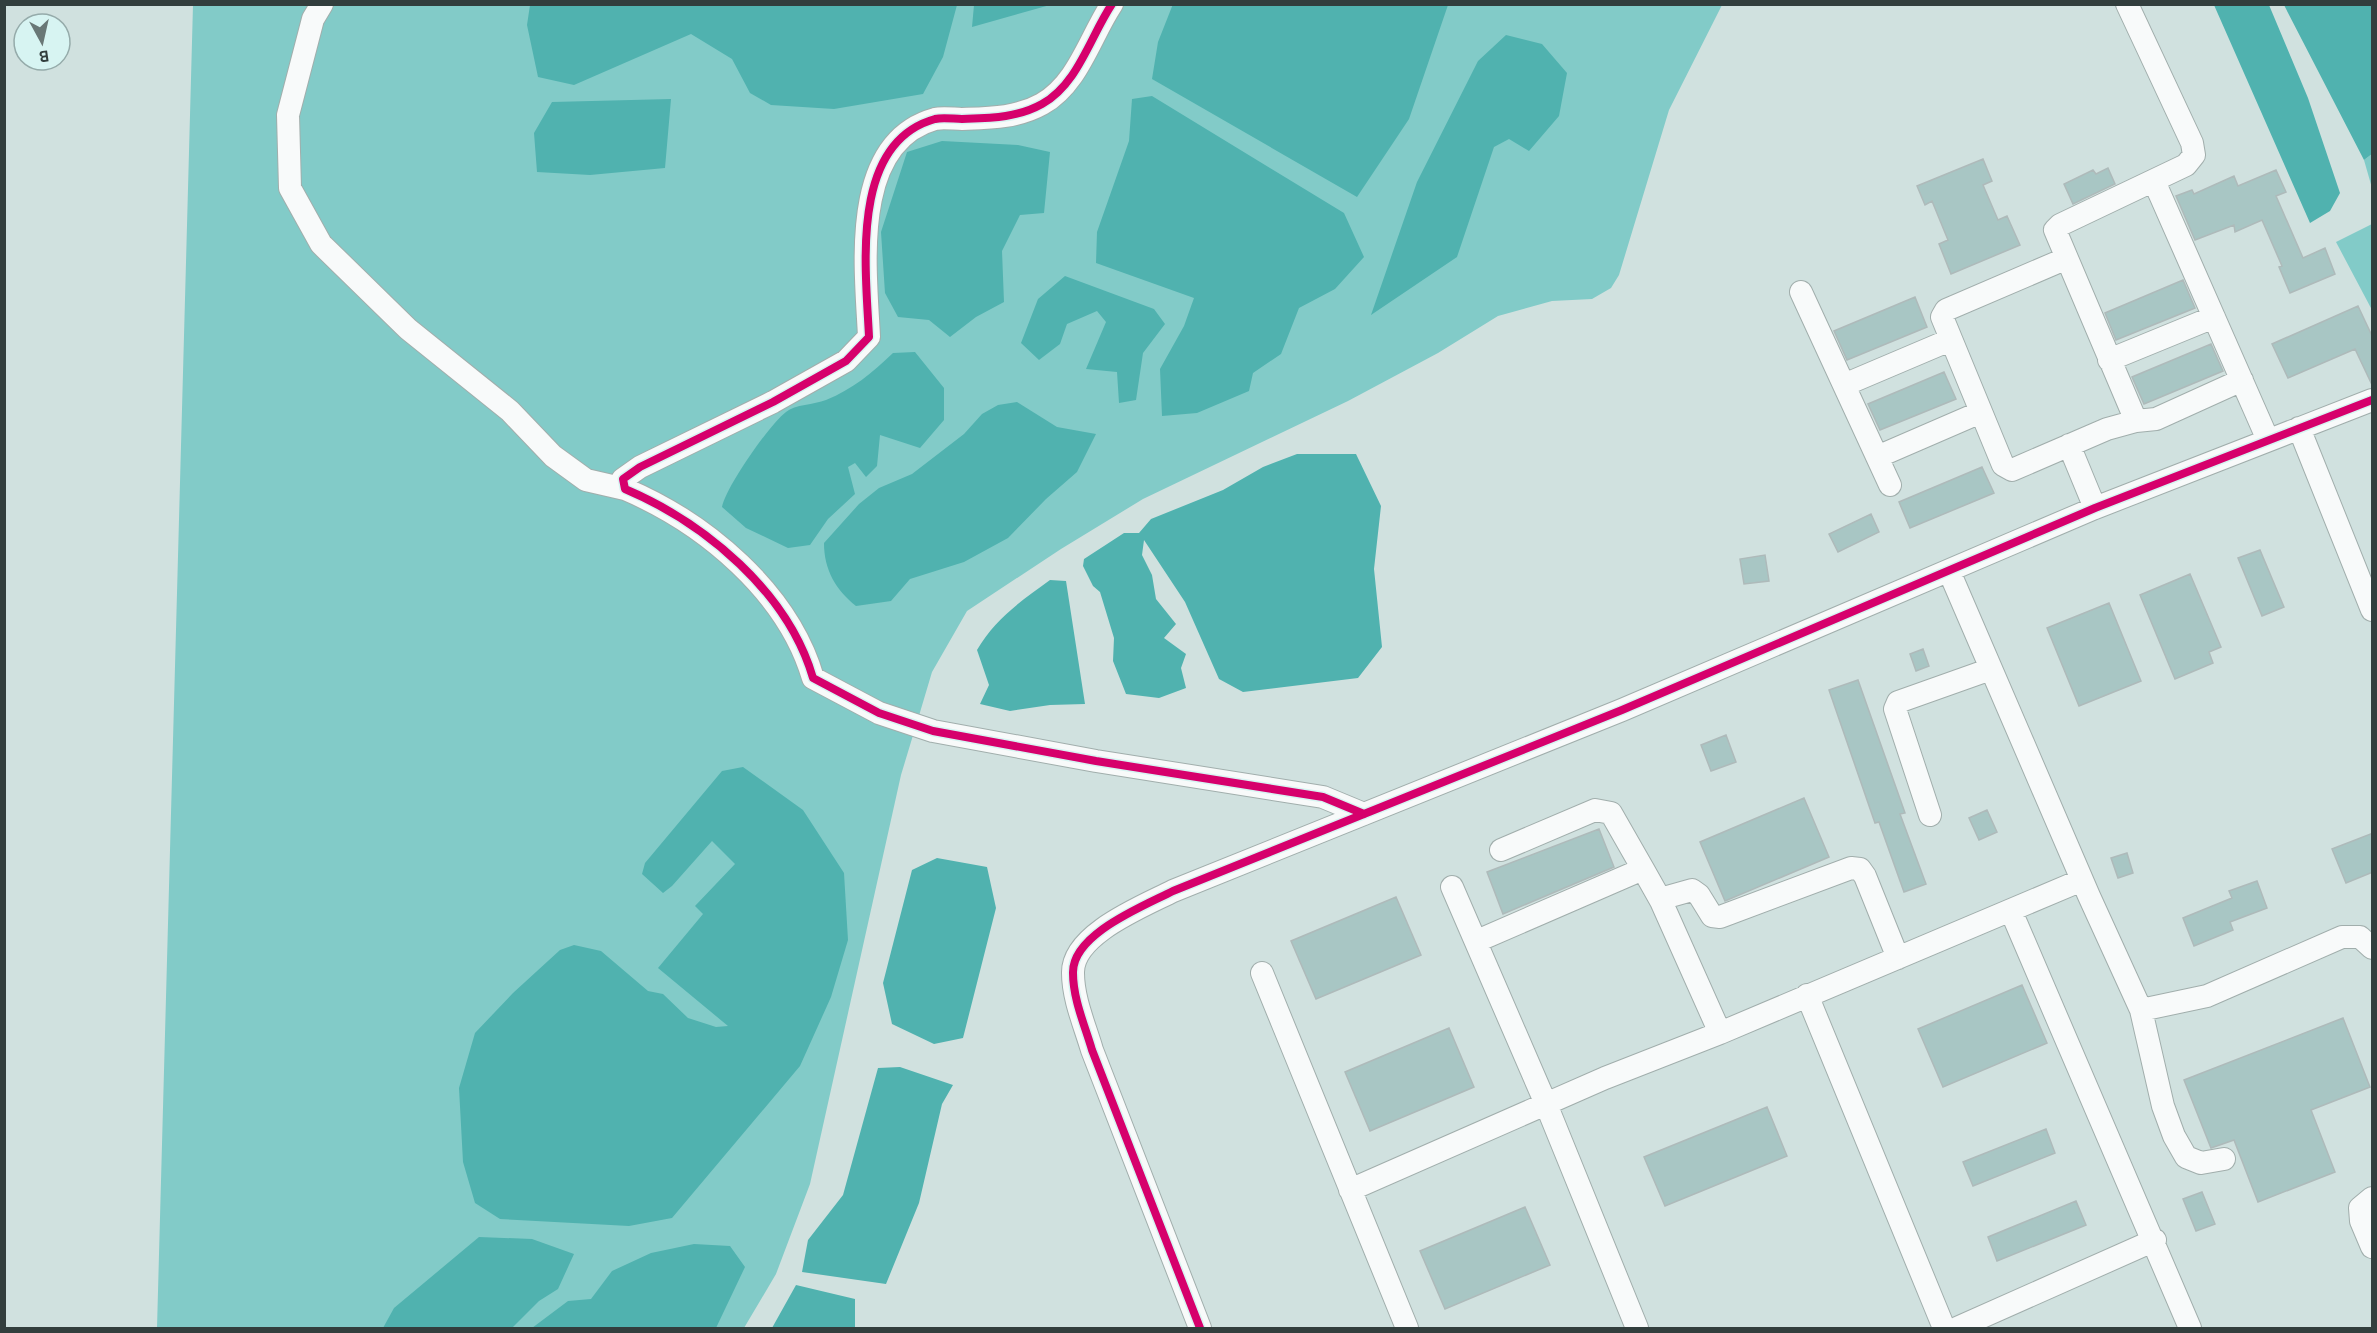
<svg xmlns="http://www.w3.org/2000/svg" width="2377" height="1333" font-family="'Archivo Narrow',sans-serif">
  <rect width="100%" height="100%" fill="#d0e1df"/>
  <path fill="#82cbc8" d="M 193,5 L 1104,5 C 1082,47 1058,106 1003,111 C 980,114 956,112 933,113 L 872,170 L 863,335 L 842,356 L 618,476 L 691,533 L 760,594 L 803,666 L 914,732 L 901,775 L 810,1184 L 776,1274 L 744,1328 L 157,1328 Z
    M 1120,5 L 1722,5 L 1669,110 L 1619,275 L 1611,288 L 1592,299 L 1552,301 L 1498,316 L 1438,353 L 1348,401 L 1143,499 L 1061,549 L 967,611 L 932,672 L 918,719 L 818,674 L 793,621 L 631,482 L 876,340 C 873,274 854,149 937,125 C 969,116 1013,115 1046,110 Z
    M 2372,154 L 2372,188 L 2364,160 Z
    M 2372,224 L 2372,310 L 2336,242 Z"/>
  <path fill="#50b2af" d="M 1173,4 L 1448,4 L 1448,5 L 1409,119 L 1357,197 L 1152,79 L 1158,42 Z
    M 530,5 L 530,4 L 957,5 L 943,57 L 923,94 L 834,109 L 771,105 L 750,93 L 732,59 L 691,34 L 574,85 L 538,77 L 527,25 Z
    M 974,5 L 974,4 L 1050,5 L 972,27 Z
    M 2214,5 L 2269,5 L 2308,98 L 2340,193 L 2330,211 L 2310,223 Z
    M 2284,5 L 2372,5 L 2372,154 L 2364,160 Z
    M 1506,35 L 1542,44 L 1567,73 L 1559,116 L 1529,151 L 1509,139 L 1494,147 L 1457,257 L 1371,315 L 1417,182 L 1478,61 Z
    M 1152,96 L 1344,213 L 1364,257 L 1335,289 L 1299,308 L 1281,354 L 1253,373 L 1249,391 L 1197,413 L 1162,416 L 1160,369 L 1184,326 L 1194,298 L 1096,263 L 1097,232 L 1129,141 L 1132,99 Z
    M 671,99 L 665,168 L 590,175 L 537,172 L 534,133 L 552,102 Z
    M 942,141 L 1018,145 L 1050,152 L 1044,213 L 1020,215 L 1002,251 L 1004,302 L 976,317 L 950,337 L 929,320 L 898,317 L 885,293 L 881,232 L 907,152 Z
    M 1065,276 L 1154,309 L 1165,324 L 1143,353 L 1136,400 L 1119,403 L 1117,372 L 1086,369 L 1106,322 L 1097,311 L 1067,324 L 1060,344 L 1039,360 L 1021,343 L 1038,299 Z
    M 915,352 L 944,388 L 944,420 L 920,448 L 880,435 L 877,466 L 866,477 L 855,463 L 848,467 L 855,494 L 828,519 L 810,545 L 788,548 L 746,528 L 722,507 C 726,487 769,425 786,412 C 795,404 814,405 826,400 C 853,389 872,373 893,353 Z
    M 1017,402 L 1057,427 L 1096,434 L 1077,472 L 1046,499 L 1008,538 L 964,562 L 910,579 L 891,601 L 856,606 C 836,590 824,570 824,543 L 859,504 L 879,488 L 912,474 L 964,434 L 982,414 L 998,405 Z
    M 1297,454 L 1356,454 L 1381,506 L 1374,569 L 1382,647 L 1358,678 L 1243,692 L 1219,679 L 1185,602 L 1144,540 L 1142,555 L 1152,575 L 1156,599 L 1176,624 L 1164,638 L 1186,654 L 1181,668 L 1186,688 L 1159,698 L 1126,694 L 1113,661 L 1114,638 L 1100,592 L 1093,586 L 1083,566 L 1084,559 L 1124,533 L 1139,533 L 1151,519 L 1223,490 L 1263,467 Z
    M 1050,580 L 1066,581 L 1085,704 L 1050,705 L 1010,711 L 980,704 L 989,685 L 977,650 C 995,619 1021,601 1050,580 Z
    M 743,767 L 803,810 L 844,873 L 848,940 L 831,997 L 800,1066 L 672,1218 L 629,1226 L 500,1219 L 475,1203 L 463,1162 L 459,1088 L 475,1033 L 513,993 L 560,950 L 574,945 L 601,951 L 648,991 L 663,994 L 688,1018 L 716,1027 L 728,1026 L 658,968 L 703,914 L 695,906 L 735,864 L 712,841 L 672,886 L 663,893 L 642,874 L 645,863 L 722,771 Z
    M 937,858 L 987,867 L 996,908 L 963,1038 L 934,1044 L 892,1024 L 883,983 L 912,870 Z
    M 900,1067 L 953,1085 L 942,1104 L 919,1203 L 886,1284 L 802,1272 L 808,1240 L 843,1195 L 878,1068 Z
    M 479,1237 L 532,1239 L 574,1254 L 558,1289 L 539,1301 L 512,1328 L 383,1328 L 394,1308 Z
    M 694,1244 L 730,1246 L 745,1267 L 716,1328 L 532,1328 L 568,1301 L 591,1299 L 612,1271 L 651,1253 Z
    M 796,1285 L 855,1299 L 855,1328 L 772,1328 Z"/>
  <path fill="#a8c6c4" stroke="#aebaba" stroke-width="1.5" d="M 1983,159 L 1992,181 L 1983,185 L 1998,220 L 2007,216 L 2020,245 L 1951,274 L 1939,244 L 1948,240 L 1932,201 L 1925,205 L 1917,186 Z
    M 2108,168 L 2115,184 L 2073,204 L 2064,184 L 2093,170 L 2096,174 Z
    M 2276,170 L 2286,192 L 2276,196 L 2303,258 L 2325,248 L 2335,274 L 2290,293 L 2279,267 L 2282,266 L 2262,220 L 2235,232 L 2234,225 L 2195,240 L 2176,196 L 2192,190 L 2194,194 L 2234,176 L 2238,186 Z
    M 2183,280 L 2195,308 L 2116,340 L 2105,313 Z
    M 1915,297 L 1927,327 L 1847,360 L 1834,331 Z
    M 2358,306 L 2373,338 L 2373,387 L 2355,349 L 2288,378 L 2272,344 Z
    M 2211,344 L 2223,371 L 2144,404 L 2132,377 Z
    M 1944,372 L 1956,399 L 1880,430 L 1868,404 Z
    M 1982,467 L 1994,493 L 1910,528 L 1899,502 Z
    M 1871,514 L 1879,532 L 1838,552 L 1829,534 Z
    M 2260,550 L 2284,607 L 2262,616 L 2238,558 Z
    M 1765,555 L 1769,581 L 1744,584 L 1740,559 Z
    M 2190,574 L 2221,647 L 2209,652 L 2213,663 L 2175,679 L 2140,595 Z
    M 2109,603 L 2141,681 L 2079,706 L 2047,628 Z
    M 1923,649 L 1929,666 L 1916,671 L 1910,654 Z
    M 1858,680 L 1905,813 L 1900,814 L 1926,884 L 1904,892 L 1879,822 L 1875,823 L 1829,690 Z
    M 1726,735 L 1736,762 L 1711,771 L 1701,745 Z
    M 1804,798 L 1829,857 L 1725,901 L 1700,842 Z
    M 1987,810 L 1997,832 L 1979,840 L 1969,818 Z
    M 1599,829 L 1614,867 L 1503,914 L 1487,872 Z
    M 2373,833 L 2373,872 L 2346,883 L 2332,849 Z
    M 2127,853 L 2133,873 L 2118,878 L 2111,858 Z
    M 2257,881 L 2267,908 L 2230,922 L 2233,930 L 2194,946 L 2183,918 L 2232,898 L 2229,891 Z
    M 1396,897 L 1421,955 L 1316,999 L 1291,941 Z
    M 2022,985 L 2047,1043 L 1943,1087 L 1918,1029 Z
    M 2343,1018 L 2370,1087 L 2311,1110 L 2335,1172 L 2258,1202 L 2234,1140 L 2211,1148 L 2184,1080 Z
    M 1449,1028 L 1474,1087 L 1370,1131 L 1345,1072 Z
    M 1767,1107 L 1787,1156 L 1665,1206 L 1644,1157 Z
    M 2046,1129 L 2055,1153 L 1973,1186 L 1963,1162 Z
    M 2202,1192 L 2215,1224 L 2196,1231 L 2183,1199 Z
    M 2076,1201 L 2086,1225 L 1997,1261 L 1988,1237 Z
    M 1525,1207 L 1550,1265 L 1445,1309 L 1420,1251 Z"/>
  <g fill="none" stroke-linecap="round" stroke-linejoin="round">
    <g stroke="#a1aeac" stroke-width="24">
      <path id="minor" d="M 322,4 L 313,19 L 288,115 L 290,188 L 321,244 L 408,329 L 510,411 L 553,456 L 586,480 L 625,489
        M 1112,4 C 1090,37 1078,84 1042,104 C 1017,118 990,118 962,119 C 954,119 943,117 935,119 C 849,143 866,270 869,337 L 846,361 L 773,402 L 640,467 L 623,479 L 625,489 C 705,523 788,592 813,678 L 879,713 L 933,731 L 1096,761 L 1323,797 L 1364,814
        M 2154,181 L 2268,440
        M 2065,259 L 1946,310 L 1942,317 L 2003,465 L 2012,470 L 2107,429 L 2136,421 L 2055,230 L 2060,225 L 2186,165 L 2194,155 L 2192,143 L 2127,4
        M 1801,292 L 1890,485
        M 2109,360 L 2214,317
        M 1844,385 L 1950,340
        M 2136,421 L 2156,419 L 2242,380
        M 2299,428 L 2372,610
        M 2069,445 L 2095,508
        M 1877,457 L 1981,412
        M 1949,571 L 2089,896 L 2141,1010 L 2163,1106 L 2174,1136 L 2186,1157 L 2201,1163 L 2224,1159
        M 1930,815 L 1895,709 L 1898,702 L 1991,669
        M 1501,850 L 1595,810 L 1611,813 L 1643,869
        M 1452,887 L 1546,1104 L 1637,1328
        M 1660,899 L 1692,890 L 1699,895 L 1712,916 L 1720,917 L 1851,868 L 1860,869 L 1865,876 L 1898,958
        M 2011,911 L 2190,1328
        M 1477,941 L 1643,869 L 1661,901 L 1720,1033
        M 1262,973 L 1407,1328
        M 1807,995 L 1944,1328
        M 2141,1010 L 2207,996 L 2342,937 L 2360,937 L 2372,948
        M 1350,1190 L 1605,1078 L 1720,1033 L 2082,880
        M 2372,1198 L 2360,1208 L 2361,1221 L 2372,1247
        M 1200,1328 L 1092,1050 C 1085,1026 1073,999 1073,973 C 1072,934 1144,906 1173,891 L 1622,710 L 2095,508 L 2372,400
        M 1957,1328 L 2155,1240"/>
    </g>
    <use href="#minor" stroke="#f8fafa" stroke-width="22"/>
    <g stroke="#d7f4f2" stroke-width="11">
      <path id="cycleway" d="M 1112,4 C 1090,37 1078,84 1042,104 C 1017,118 990,118 962,119 C 954,119 943,117 935,119 C 849,143 866,270 869,337 L 846,361 L 773,402 L 640,467 L 623,479 L 625,489 C 705,523 788,592 813,678 L 879,713 L 933,731 L 1096,761 L 1323,797 L 1364,814
        M 1200,1328 L 1092,1050 C 1085,1026 1073,999 1073,973 C 1072,934 1144,906 1173,891 L 1622,710 L 2095,508 L 2372,400"/>
    </g>
    <use href="#cycleway" stroke="#d6006c" stroke-width="8"/>
  </g>
  <rect width="2377" height="1333" fill="none" stroke="#323e3d" stroke-width="12"/>
  <g transform="translate(42 42) rotate(172)"><circle r="28" fill="#d7f4f2" stroke="#95abaa" stroke-width="1.5"/>
  <path d="M0-4.5L10 22L0 15L-10 22Z" fill="#697776"/>
  <text y="-9" font-size="16" font-weight="bold" text-anchor="middle" fill="#323e3d">B</text>
  </g>
</svg>
